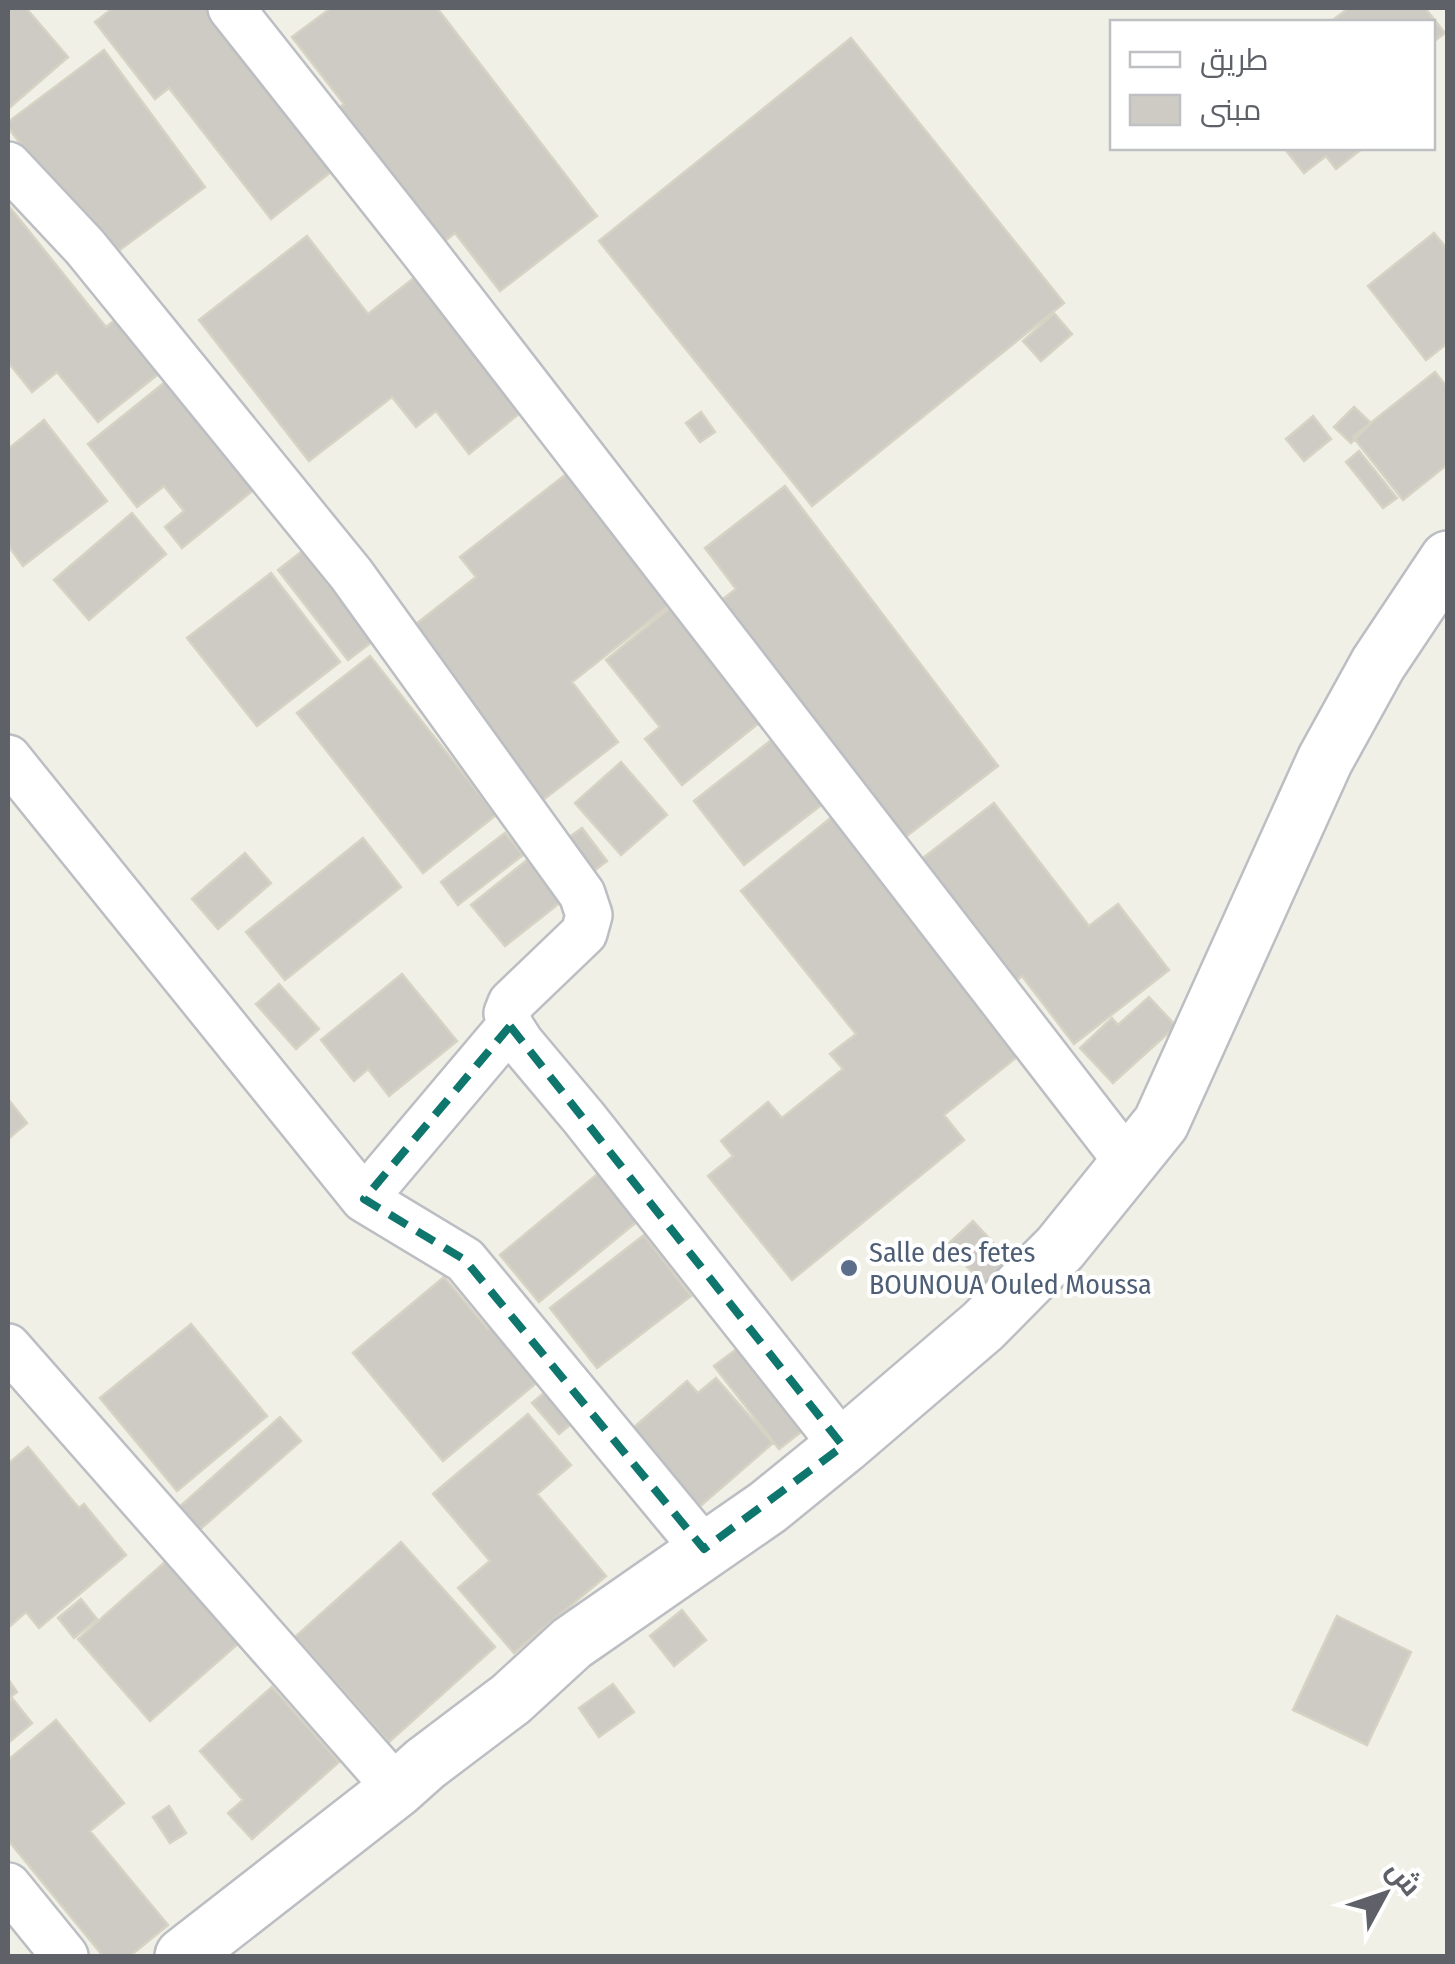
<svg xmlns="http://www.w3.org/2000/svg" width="1455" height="1964" font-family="'Fira Sans Condensed',Cairo,sans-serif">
  <rect width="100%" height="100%" fill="#f1f0e7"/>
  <path fill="#cdcbc3" stroke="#d7d3c4" stroke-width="2.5" d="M 8,8 L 26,8 L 68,57 L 8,109 Z
    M 113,8 L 218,8 L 341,164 L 271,219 L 169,88 L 155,99 L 95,22 Z
    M 331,8 L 437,8 L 597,216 L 500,291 L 455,233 L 441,244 L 338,109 L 344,104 L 292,37 Z
    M 1349,8 L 1425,8 L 1445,33 L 1432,43 L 1432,22 L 1330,22 Z
    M 851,38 L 1064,303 L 812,506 L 599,241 Z
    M 104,50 L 205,187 L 106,260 L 8,127 L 8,122 Z
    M 1284,148 L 1363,148 L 1336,169 L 1326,156 L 1304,173 Z
    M 8,205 L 106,327 L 123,314 L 166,368 L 98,422 L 57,372 L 32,392 L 8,362 Z
    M 1434,233 L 1448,250 L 1448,343 L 1426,360 L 1368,286 Z
    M 307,236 L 368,314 L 414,278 L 466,344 L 476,336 L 530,405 L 469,454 L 436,411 L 416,427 L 392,397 L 309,461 L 199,320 Z
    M 1054,313 L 1072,334 L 1041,361 L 1023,341 Z
    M 1435,372 L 1448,388 L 1448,464 L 1403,500 L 1353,437 Z
    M 175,374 L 262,483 L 182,548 L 165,527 L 184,511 L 164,486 L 137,507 L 88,444 Z
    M 1354,407 L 1371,423 L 1351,443 L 1334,427 Z
    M 701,412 L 715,432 L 700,442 L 686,423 Z
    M 1313,416 L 1331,439 L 1304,461 L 1286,439 Z
    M 44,420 L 107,501 L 23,566 L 8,545 L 8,449 Z
    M 1359,451 L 1397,498 L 1383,508 L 1346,462 Z
    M 574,468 L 676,600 L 572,682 L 618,742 L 543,800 L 489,731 L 402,635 L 476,577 L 460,557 Z
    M 785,486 L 998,766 L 895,845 L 719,602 L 736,589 L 705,548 Z
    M 132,513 L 166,554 L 89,620 L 54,580 Z
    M 314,542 L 385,632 L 348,660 L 278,570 Z
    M 271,573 L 340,662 L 257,726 L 187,638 Z
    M 678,601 L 770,714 L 682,785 L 645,739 L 660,727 L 606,660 Z
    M 370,656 L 496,815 L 423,873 L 297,713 Z
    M 779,734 L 829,799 L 744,865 L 694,801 Z
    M 621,762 L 667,815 L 621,855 L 575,803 Z
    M 994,803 L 1089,926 L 1118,904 L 1169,970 L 1074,1044 L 1022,976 L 1000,994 L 905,872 Z
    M 833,816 L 1027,1049 L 944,1115 L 964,1140 L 792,1280 L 708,1176 L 733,1156 L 721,1141 L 768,1102 L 782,1118 L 843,1069 L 830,1054 L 856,1034 L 741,891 Z
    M 582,828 L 607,861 L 586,877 L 561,843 Z
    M 505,833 L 523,855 L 458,905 L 441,882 Z
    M 363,838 L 401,887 L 285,980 L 246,932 Z
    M 537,852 L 571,894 L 505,946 L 471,905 Z
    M 245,853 L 271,883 L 218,929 L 192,899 Z
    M 402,974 L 457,1041 L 389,1096 L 368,1069 L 354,1081 L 321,1040 Z
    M 279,984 L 319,1029 L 296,1049 L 256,1004 Z
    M 1149,997 L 1176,1026 L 1113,1083 L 1080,1048 L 1112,1018 L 1118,1025 Z
    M 8,1099 L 27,1123 L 8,1139 Z
    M 606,1167 L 645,1215 L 539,1302 L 500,1255 Z
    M 973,1221 L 1013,1264 L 987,1288 L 947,1245 Z
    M 644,1235 L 691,1296 L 597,1368 L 550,1308 Z
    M 444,1277 L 488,1329 L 502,1318 L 548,1373 L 443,1461 L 353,1353 Z
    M 191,1324 L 267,1416 L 177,1491 L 100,1398 Z
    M 746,1342 L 810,1425 L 779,1449 L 714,1366 Z
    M 716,1378 L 773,1443 L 690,1515 L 623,1437 L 687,1381 L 698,1393 Z
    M 555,1384 L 582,1415 L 559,1434 L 532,1403 Z
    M 528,1414 L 571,1465 L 537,1494 L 606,1576 L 514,1653 L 458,1588 L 490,1561 L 433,1494 Z
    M 280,1417 L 301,1441 L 197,1532 L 177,1509 Z
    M 28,1447 L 79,1508 L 84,1504 L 126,1555 L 39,1628 L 26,1612 L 8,1628 L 8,1464 Z
    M 401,1542 L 495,1647 L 389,1742 L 295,1637 Z
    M 174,1554 L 247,1636 L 150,1721 L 78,1639 Z
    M 81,1599 L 97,1619 L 74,1638 L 58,1618 Z
    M 682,1610 L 706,1640 L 674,1666 L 650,1636 Z
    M 1337,1616 L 1411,1652 L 1367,1745 L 1293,1710 Z
    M 8,1679 L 17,1692 L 8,1699 Z
    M 613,1684 L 634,1712 L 599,1737 L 579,1708 Z
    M 272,1687 L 339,1762 L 252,1839 L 228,1813 L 243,1800 L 200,1751 Z
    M 12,1698 L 32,1723 L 8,1743 L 8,1702 Z
    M 56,1720 L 124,1803 L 90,1831 L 168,1925 L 130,1956 L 103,1956 L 8,1840 L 8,1760 Z
    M 169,1806 L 186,1833 L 170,1843 L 153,1817 Z"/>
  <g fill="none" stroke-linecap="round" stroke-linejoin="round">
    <g stroke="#bbbec3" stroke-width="50">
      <path id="minor" d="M 231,8 L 424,252 L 1129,1164
        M 8,165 L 85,247 L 351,574 L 582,894 L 589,915 L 584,933 L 511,1003 L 507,1013 L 510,1026 L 521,1043 L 584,1118 L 843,1446
        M 8,758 L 364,1199 L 465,1260 L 704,1549
        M 364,1199 L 510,1026
        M 8,1347 L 397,1789
        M 8,1886 L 65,1956"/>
    </g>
    <g stroke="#bbbec3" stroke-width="60">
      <path id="tertiary" d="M 183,1956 L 397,1789 L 425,1764 L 511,1699 L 572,1643 L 768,1507 L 843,1446 L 983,1326 L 1060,1248 L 1161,1123 L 1325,760 L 1378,664 L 1448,559"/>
    </g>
    <use href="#minor" stroke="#fff" stroke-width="45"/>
    <use href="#tertiary" stroke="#fff" stroke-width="55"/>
  </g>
  <path fill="none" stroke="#0f766e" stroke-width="8" stroke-dasharray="20 12" stroke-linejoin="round" d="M 510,1026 L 843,1446 L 704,1549 L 465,1260 L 364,1199 Z"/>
  <circle fill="#5c6f8a" stroke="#fff" stroke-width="4" cx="849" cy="1268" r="10"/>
  <g text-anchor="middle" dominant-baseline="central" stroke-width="8" stroke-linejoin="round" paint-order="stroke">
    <g font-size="28" fill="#4e5e75" stroke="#fff" text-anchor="start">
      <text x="869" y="1252">Salle des fetes<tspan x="869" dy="32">BOUNOUA Ouled Moussa</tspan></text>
    </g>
  </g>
  <rect width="1455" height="1964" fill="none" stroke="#5e6168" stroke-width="20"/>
  <rect x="1110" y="20" width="325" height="130" fill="#ffffff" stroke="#bfc0c3" stroke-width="2.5"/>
  <rect x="1130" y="52" width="50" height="15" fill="#ffffff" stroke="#bfc0c3" stroke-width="2.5"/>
  <text x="1200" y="70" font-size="30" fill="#5e6168">طريق</text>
  <rect x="1130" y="95" width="50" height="30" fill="#cdcbc3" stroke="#bfc0c3" stroke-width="2.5"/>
  <text x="1200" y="120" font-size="30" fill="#5e6168">مبنى</text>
  <g transform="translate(1385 1894) rotate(50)" stroke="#ffffff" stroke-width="8" paint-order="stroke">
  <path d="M0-8L18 38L0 25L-18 38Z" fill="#5e6168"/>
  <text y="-15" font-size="28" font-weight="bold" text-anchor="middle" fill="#5e6168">ش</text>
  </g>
</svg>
